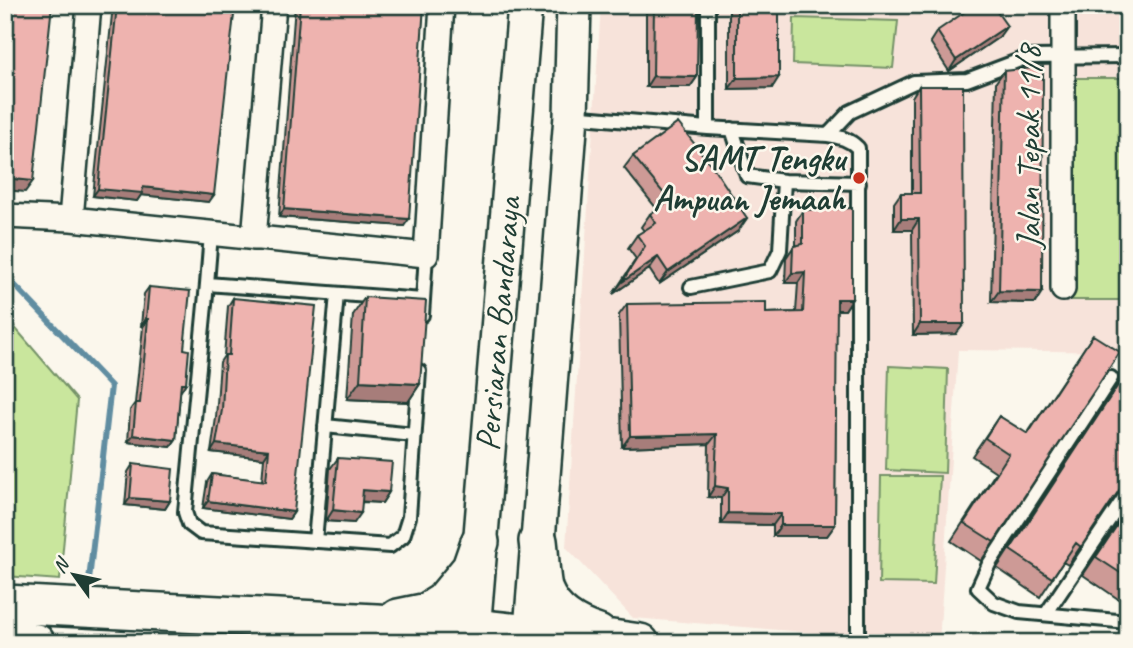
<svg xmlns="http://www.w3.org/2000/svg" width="1133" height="648" font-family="Caveat,sans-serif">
  <rect width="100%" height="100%" fill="#fbf7ec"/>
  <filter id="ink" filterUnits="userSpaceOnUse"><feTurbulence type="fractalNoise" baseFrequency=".0143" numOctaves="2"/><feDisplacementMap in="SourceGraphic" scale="14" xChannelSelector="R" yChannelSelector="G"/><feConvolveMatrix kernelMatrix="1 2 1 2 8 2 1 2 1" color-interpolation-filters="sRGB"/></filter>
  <g filter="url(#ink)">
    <path fill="#f7e3da" d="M 601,5 L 1128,5 L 1128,352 L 958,350 L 939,643 L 633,618 L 566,547 Z"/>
    <path fill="#c9e69d" stroke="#749268" stroke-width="2" d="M 794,18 L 898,21 L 893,68 L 793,64 Z
      M 1073,78 L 1128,78 L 1128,300 L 1072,300 Z
      M 5,316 L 77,400 L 60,580 L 5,576 Z
      M 889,366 L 948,369 L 945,473 L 886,470 Z
      M 881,476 L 940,476 L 934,584 L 879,583 Z"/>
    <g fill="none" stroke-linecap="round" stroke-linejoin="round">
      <path stroke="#608da1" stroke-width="6" d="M 5,275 L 111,386 L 88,589"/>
      <g stroke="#1f3d34" stroke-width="18">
        <path id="service" d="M 708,5 L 708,128
          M 571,116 L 708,128 L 828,135 C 840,137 849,139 858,148 L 858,643
          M 732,129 L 747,176 L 784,181 L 859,183
          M 828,135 L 850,112 L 914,82 L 967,80 L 1028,57 L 1128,56
          M 211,234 L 207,284 L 185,512 L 189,524 L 201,533 L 390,546 L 403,536 L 409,517 L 419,371
          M 207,284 L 423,300
          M 691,287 L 770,271 L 780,250 L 784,181
          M 422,315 L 426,255
          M 1111,378 L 989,564 L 978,588 L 994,603 L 1019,612 L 1128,622
          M 325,426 L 414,435
          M 315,541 L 337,294
          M 1046,614 L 1128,492"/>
      </g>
      <g stroke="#1f3d34" stroke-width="28">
        <path id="minor" d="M 5,216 L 71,219 L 426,255 L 442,5
          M 71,219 L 89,5
          M 254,238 L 274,5
          M 1063,289 L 1063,5"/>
      </g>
      <g stroke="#1f3d34" stroke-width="38">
        <path id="secondary" d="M 472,643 L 525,5
          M 530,643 L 571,116 L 574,5"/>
      </g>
      <g stroke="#1f3d34" stroke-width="42">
        <path id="primary" d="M 538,541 C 540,555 540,579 544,591 C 553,614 576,627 598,634
          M 5,604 L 473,628 L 530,634 L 612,639 L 640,643
          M 398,618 L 427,612 L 443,602 L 471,568 L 480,542
          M 5,639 L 36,643"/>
      </g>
      <use href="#service" stroke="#fbf7ec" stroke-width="12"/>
      <use href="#minor" stroke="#fbf7ec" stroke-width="23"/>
      <use href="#secondary" stroke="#fbf7ec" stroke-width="33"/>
      <use href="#primary" stroke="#fbf7ec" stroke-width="37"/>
    </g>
    <path fill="#cd9a96" stroke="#1f3d34" stroke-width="2" d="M 113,5 L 235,5 L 209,202 L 141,195 L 137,201 L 93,196 Z
      M 295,5 L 424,5 L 404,226 L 279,217 Z
      M 646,5 L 698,5 L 697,77 L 690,87 L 646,87 Z
      M 729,5 L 779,5 L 772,88 L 729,89 Z
      M 937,31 L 999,37 L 949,71 L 930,42 Z
      M 1004,71 L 1035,303 L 991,302 L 996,82 Z
      M 919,86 L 956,334 L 913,335 L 912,230 L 894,230 L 894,203 L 901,193 L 912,193 L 912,97 Z
      M 633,156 L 747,218 L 738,231 L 659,284 L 649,269 L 613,294 L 636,259 L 628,248 L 637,235 L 644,231 L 641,227 L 650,214 L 657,209 L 624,168 Z
      M 803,210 L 852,299 L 845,310 L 836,310 L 835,525 L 827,536 L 773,536 L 773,525 L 721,524 L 721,498 L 708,497 L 709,444 L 622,447 L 619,315 L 627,304 L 766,313 L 796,312 L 798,283 L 785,283 L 786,258 L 794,246 L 796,245 L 796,221 Z
      M 149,287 L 184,349 L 176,440 L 171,447 L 128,442 L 130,410 L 135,403 L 143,327 L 141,326 L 144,294 Z
      M 365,297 L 420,384 L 408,402 L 347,399 L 353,315 Z
      M 233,298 L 294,512 L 289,519 L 203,508 L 207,482 L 212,474 L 262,481 L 264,458 L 211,452 L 216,418 L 220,362 L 224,356 L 228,306 Z
      M 1093,335 L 994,542 L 981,561 L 951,541 L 996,472 L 972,456 L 999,416 L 1027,434 Z
      M 1128,367 L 1128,484 L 1125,484 L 1122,486 L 1068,565 L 1063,562 L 1040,597 L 997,568 Z
      M 338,458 L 389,492 L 382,503 L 362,502 L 354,523 L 326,521 L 330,469 Z
      M 133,464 L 170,501 L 165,509 L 125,505 L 128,472 Z
      M 1128,508 L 1128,598 L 1124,603 L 1083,575 Z"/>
    <path fill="#a77d7a" stroke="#1f3d34" stroke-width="2" d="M 1007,26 L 999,37 L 949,71 L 956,60 Z
      M 653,76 L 697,77 L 690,87 L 646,87 Z
      M 779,77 L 772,88 L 729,89 L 737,78 Z
      M 5,178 L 33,181 L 25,192 L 5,190 Z
      M 143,187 L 214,195 L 209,202 L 141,195 L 137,201 L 93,196 L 98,189 Z
      M 284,209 L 409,219 L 404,226 L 279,217 Z
      M 747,218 L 738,231 L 659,284 L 668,272 Z
      M 901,219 L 919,219 L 912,230 L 894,230 Z
      M 658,257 L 649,269 L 613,294 L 622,282 Z
      M 805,272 L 798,283 L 785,283 L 792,273 Z
      M 999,291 L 1042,292 L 1035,303 L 991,302 Z
      M 837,299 L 852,299 L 845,310 L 829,310 Z
      M 146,319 L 148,319 L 143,327 L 141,326 Z
      M 920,324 L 964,324 L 956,334 L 913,335 Z
      M 360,381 L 420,384 L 408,402 L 347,399 Z
      M 181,383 L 186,383 L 181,391 L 175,390 Z
      M 717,434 L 709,444 L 622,447 L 630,436 Z
      M 133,435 L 176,440 L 171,447 L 128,442 Z
      M 216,444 L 269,450 L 264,458 L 211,452 Z
      M 715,486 L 728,488 L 721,498 L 708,497 Z
      M 363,490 L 389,492 L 382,503 L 356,501 Z
      M 130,498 L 170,501 L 165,509 L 125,505 Z
      M 208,501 L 294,512 L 289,519 L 203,508 Z
      M 333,510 L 361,513 L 354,523 L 326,521 Z
      M 728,513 L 781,514 L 773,525 L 721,524 Z
      M 781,525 L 835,525 L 827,536 L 773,536 Z"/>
    <path fill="#eeb3af" stroke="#1f3d34" stroke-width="2" d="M 8,5 L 52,5 L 33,181 L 5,178 L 5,26 Z
      M 117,5 L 235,5 L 214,195 L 143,187 L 142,193 L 98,189 Z
      M 300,5 L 424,5 L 409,219 L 284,209 Z
      M 654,5 L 698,5 L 697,77 L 653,76 Z
      M 737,5 L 779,5 L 779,77 L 737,78 Z
      M 975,5 L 992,5 L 1007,26 L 956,60 L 937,31 Z
      M 1043,67 L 1042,292 L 999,291 L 1004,71 Z
      M 919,86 L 963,86 L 964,324 L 920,324 L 919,219 L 901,219 L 901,193 L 920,193 Z
      M 678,123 L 715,170 L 747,218 L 668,272 L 658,257 L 622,282 L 645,246 L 637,235 L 656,223 L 650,214 L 670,201 L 633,156 Z
      M 852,208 L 852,299 L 837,299 L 835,525 L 781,525 L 781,514 L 728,513 L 728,488 L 715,486 L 717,434 L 630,436 L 627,304 L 766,302 L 766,313 L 803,312 L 805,272 L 792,273 L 793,247 L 794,246 L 803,244 L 803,210 Z
      M 149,287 L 190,291 L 184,349 L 189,350 L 186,383 L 181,383 L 176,440 L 133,435 L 136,403 L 140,403 L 148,319 L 146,319 Z
      M 365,297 L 426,301 L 420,384 L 360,381 Z
      M 233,298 L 316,306 L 294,512 L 208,501 L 212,474 L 266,481 L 269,450 L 216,444 L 222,410 L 225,355 L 229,355 Z
      M 1093,335 L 1120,352 L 994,542 L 964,523 L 1009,454 L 985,438 L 999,416 L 1028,434 Z
      M 1128,370 L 1128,477 L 1081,547 L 1076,543 L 1052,578 L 1010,550 Z
      M 338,458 L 392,462 L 389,492 L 363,490 L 361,513 L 333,510 Z
      M 133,464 L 173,469 L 170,501 L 130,498 Z
      M 1128,509 L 1128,578 L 1096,557 Z"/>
  </g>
  <circle fill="#c8321e" stroke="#fbf7ec" stroke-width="2.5" cx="859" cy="178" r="7"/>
  <g text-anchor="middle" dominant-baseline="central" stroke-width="5" stroke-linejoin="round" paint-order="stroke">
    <g font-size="35" fill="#1f3d34" stroke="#fbf7ec">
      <text transform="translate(1028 147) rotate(-90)">Jalan Tepak 11/8</text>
      <text transform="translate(498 324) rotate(-85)">Persiaran Bandaraya</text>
    </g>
    <g font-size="35" font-weight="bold" fill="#1f3d34" stroke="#fbf7ec" text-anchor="end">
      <text x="845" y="158">SAMT Tengku<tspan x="845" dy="40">Ampuan Jemaah</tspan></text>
    </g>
  </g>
  <rect width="1133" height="648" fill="none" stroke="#fbf7ec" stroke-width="28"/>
  <rect x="14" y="14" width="1105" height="620" fill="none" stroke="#1f3d34" stroke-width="2.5" filter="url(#ink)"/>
  <g transform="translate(74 575) rotate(303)" stroke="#fbf7ec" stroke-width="5" paint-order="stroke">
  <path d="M0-5L12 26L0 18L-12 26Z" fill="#1f3d34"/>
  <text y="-10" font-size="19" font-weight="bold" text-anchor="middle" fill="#1f3d34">N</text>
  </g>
</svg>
